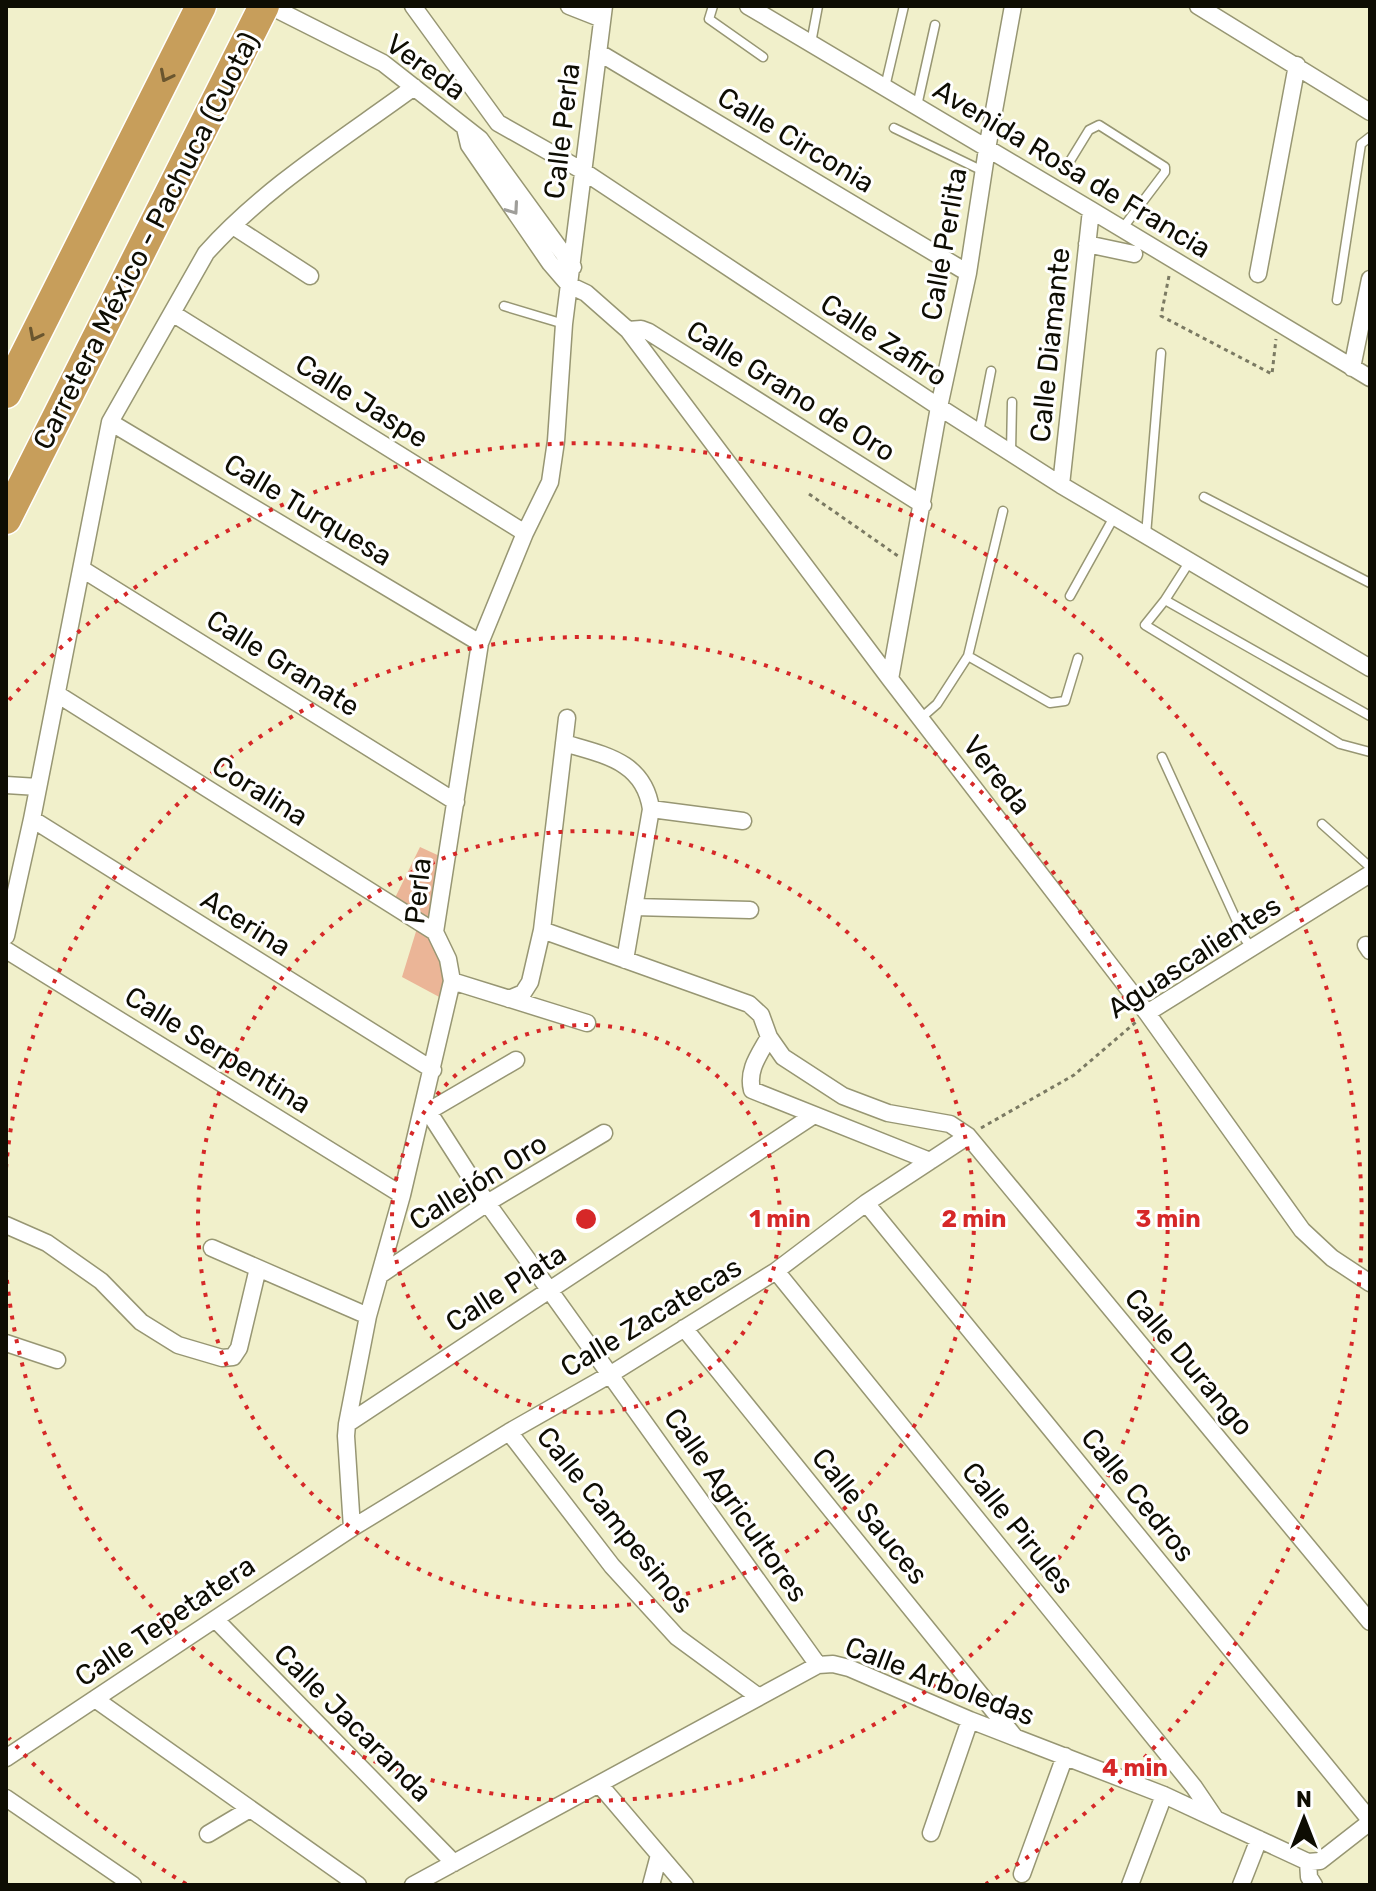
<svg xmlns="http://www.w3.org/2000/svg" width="1376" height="1891" font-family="Rubik,sans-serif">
  <rect width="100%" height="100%" fill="#f1f0cb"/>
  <path fill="#ebb597" d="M 420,847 L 444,858 L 433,927 L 393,902 Z
    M 418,925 C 449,948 445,964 443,999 L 402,977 Z"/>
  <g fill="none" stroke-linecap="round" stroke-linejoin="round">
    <g stroke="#979673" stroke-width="11">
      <path id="lane" d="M 713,6 L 709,19 L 763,57
        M 811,43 L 818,6
        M 885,87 L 904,6
        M 917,106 L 935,25
        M 894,128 L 983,171
        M 1070,161 L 1089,130 L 1099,125 L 1165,167 L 1165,172 L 1122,229
        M 1337,300 L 1361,144 L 1370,137
        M 504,306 L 564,324
        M 979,432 L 991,371
        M 1011,452 L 1012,402
        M 1204,497 L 1370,583
        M 1146,535 L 1161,353
        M 1190,561 L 1165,600 L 1370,716
        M 1070,596 L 1114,517
        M 1165,600 L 1145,625 L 1340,744 L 1370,752
        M 968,656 L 1050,703 L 1065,701 L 1078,658
        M 921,718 L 937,704 L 968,656 L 1003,511
        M 1162,757 L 1245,939 L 1251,947
        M 1322,824 L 1370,867"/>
    </g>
    <g stroke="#979673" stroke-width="19">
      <path id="street" d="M 270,6 L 383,63 L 480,139 L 573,267
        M 413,6 L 498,123 L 583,171 L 939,407 L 1061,485 L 1370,668
        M 569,6 L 602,19
        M 748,6 L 1091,210 L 1370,378
        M 1198,6 L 1370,112
        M 598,52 L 968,273
        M 465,128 L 469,145 L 550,263 L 569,285 L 586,293 L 628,330 L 890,679 L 1147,1013 L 1302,1230 L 1332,1258 L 1370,1283
        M 233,226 L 310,276
        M 1087,244 L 1134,254
        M 1258,274 L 1297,65
        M 172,313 L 525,533
        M 628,330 L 641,329 L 649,332 L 923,505
        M 1352,368 L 1370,279
        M 110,422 L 480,643
        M 1061,485 L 1091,210
        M 82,569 L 456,802
        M 890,679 L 939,407 L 968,273 L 987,149 L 1013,6
        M 57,694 L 435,932
        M 564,743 C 604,755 644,761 651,809 L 625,960
        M 6,785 L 38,787
        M 651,809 L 743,821
        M 32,819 L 433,1070
        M 634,907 L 750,910
        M 542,930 L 749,1004 L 761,1015 L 769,1037 L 783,1057 L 843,1096 L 888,1113 L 950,1124 L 968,1136 L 1370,1622
        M 6,936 L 32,819 L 110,422 L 206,253 C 265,187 343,139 414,87
        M 1366,945 L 1370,951
        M 6,950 L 402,1195
        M 452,981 L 587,1023
        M 509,999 L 523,993 L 530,982 L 542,930 L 567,718
        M 1147,1013 L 1370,874
        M 769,1037 C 759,1055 747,1070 752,1090 L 930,1161
        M 428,1111 L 487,1203 L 818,1665
        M 422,1115 L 516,1060
        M 866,1203 L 1370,1820
        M 6,1225 L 47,1243 L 101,1281 L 141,1322 L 178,1345 L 222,1358 L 233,1357 L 239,1348 L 258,1268
        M 212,1248 L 368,1316
        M 776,1271 L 1194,1787 L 1215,1818
        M 380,1275 L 487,1203 L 604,1133
        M 684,1328 L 1014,1736
        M 6,1343 L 57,1360
        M 347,1424 L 814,1115
        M 509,1432 L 612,1566 L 677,1637 L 759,1697
        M 352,1528 L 346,1436 L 347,1424 L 368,1316 L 402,1195 L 452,981 L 448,959 L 435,932 L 480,643 L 525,533 L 550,482 L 556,441 L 564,324 L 604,6
        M 215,1619 L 454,1863
        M 95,1699 L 358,1885
        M 6,1758 L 352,1528 L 509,1432 L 611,1374 L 776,1271 L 866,1203 L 968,1136
        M 599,1784 L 685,1885
        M 6,1798 L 133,1885
        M 931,1833 L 970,1720
        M 208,1834 L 250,1809
        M 1308,1862 L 1309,1877 L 1314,1885
        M 1022,1874 L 1065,1756
        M 413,1885 L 818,1665 L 833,1664 L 849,1668 L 970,1720 L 1164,1795 L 1308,1862 L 1320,1861 L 1370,1822
        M 651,1885 L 659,1855
        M 1130,1885 L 1164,1795
        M 1241,1885 L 1259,1839"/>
    </g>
    <g stroke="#fff" stroke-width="33">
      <path id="highway" d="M 6,393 L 201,6
        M 6,519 L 264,6"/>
    </g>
    <path stroke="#7b7a63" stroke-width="3" stroke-dasharray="4 4" stroke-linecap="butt" d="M 1169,276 L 1161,316 L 1272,374 L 1276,339
      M 809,494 L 898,556
      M 981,1128 L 1074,1075 L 1136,1022"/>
    <use href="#lane" stroke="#fff" stroke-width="8"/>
    <use href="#street" stroke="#fff" stroke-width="16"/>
    <use href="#highway" stroke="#c79e5b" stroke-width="30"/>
  </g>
  <defs><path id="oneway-chevron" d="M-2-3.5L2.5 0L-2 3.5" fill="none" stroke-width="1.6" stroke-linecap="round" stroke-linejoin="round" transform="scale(2)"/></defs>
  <g stroke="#6a562f">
    <use href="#oneway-chevron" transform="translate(166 76) rotate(117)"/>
    <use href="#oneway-chevron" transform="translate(35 335) rotate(117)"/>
  </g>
  <use stroke="#9f9e9a" href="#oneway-chevron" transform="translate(513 209) rotate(55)"/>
  <g fill="none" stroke="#d62828" stroke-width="4" stroke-dasharray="4 8">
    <circle cx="586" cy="1219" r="194"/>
    <circle cx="586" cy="1219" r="388"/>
    <path d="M6 1168A582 582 0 1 1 6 1270"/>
    <path d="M186 1884A776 776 0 0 1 9 1738M9 700A776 776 0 1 1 986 1884"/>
  </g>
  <g text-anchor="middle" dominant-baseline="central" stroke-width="6" stroke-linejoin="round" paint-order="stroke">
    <g font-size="28" fill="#0e0d03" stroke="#fff">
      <text transform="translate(426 67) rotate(36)">Vereda</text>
      <text transform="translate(562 131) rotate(-83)">Calle Perla</text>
      <text transform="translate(796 140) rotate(31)">Calle Circonia</text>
      <text transform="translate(1072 169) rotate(31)">Avenida Rosa de Francia</text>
      <text transform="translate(146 241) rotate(-63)">Carretera México - Pachuca (Cuota)</text>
      <text transform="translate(944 244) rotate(-80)">Calle Perlita</text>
      <text transform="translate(884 340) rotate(33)">Calle Zafiro</text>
      <text transform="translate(1050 345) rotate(-84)">Calle Diamante</text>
      <text transform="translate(791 391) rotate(32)">Calle Grano de Oro</text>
      <text transform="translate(362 401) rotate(32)">Calle Jaspe</text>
      <text transform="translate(308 510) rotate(31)">Calle Turquesa</text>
      <text transform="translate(283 663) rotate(32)">Calle Granate</text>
      <text transform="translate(997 775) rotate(52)">Vereda</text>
      <text transform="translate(260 791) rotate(32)">Coralina</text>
      <text transform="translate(418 891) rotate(-84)">Perla</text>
      <text transform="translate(246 923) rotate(32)">Acerina</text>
      <text transform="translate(1194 957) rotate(-33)">Aguascalientes</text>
      <text transform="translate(218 1050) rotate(32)">Calle Serpentina</text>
      <text transform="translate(478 1182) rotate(-32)">Callejón Oro</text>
      <text transform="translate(506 1288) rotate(-33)">Calle Plata</text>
      <text transform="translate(651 1317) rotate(-31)">Calle Zacatecas</text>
      <text transform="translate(1189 1362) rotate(50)">Calle Durango</text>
      <text transform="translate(1138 1495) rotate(51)">Calle Cedros</text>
      <text transform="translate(736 1505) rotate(55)">Calle Agricultores</text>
      <text transform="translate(870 1516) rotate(51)">Calle Sauces</text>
      <text transform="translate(615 1520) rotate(51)">Calle Campesinos</text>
      <text transform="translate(1018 1528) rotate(51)">Calle Pirules</text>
      <text transform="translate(165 1621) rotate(-34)">Calle Tepetatera</text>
      <text transform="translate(940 1681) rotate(21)">Calle Arboledas</text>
      <text transform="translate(353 1723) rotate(45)">Calle Jacaranda</text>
    </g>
  </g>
  <circle cx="586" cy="1219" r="12" fill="#d62828" stroke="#fff" stroke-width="4"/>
  <g font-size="24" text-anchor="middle" font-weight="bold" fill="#d62828" stroke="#fff" stroke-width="6" stroke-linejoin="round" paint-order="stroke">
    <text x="780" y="1227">1 min</text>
    <text x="974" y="1227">2 min</text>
    <text x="1168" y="1227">3 min</text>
    <text x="1135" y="1776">4 min</text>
  </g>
  <rect width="1376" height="1891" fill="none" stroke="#0e0d03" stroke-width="16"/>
  <g transform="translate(1304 1819)" stroke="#ffffff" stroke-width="6" paint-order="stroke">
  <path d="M0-6L14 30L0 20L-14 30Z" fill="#0e0d03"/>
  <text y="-12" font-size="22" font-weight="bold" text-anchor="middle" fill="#0e0d03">N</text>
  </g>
</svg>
